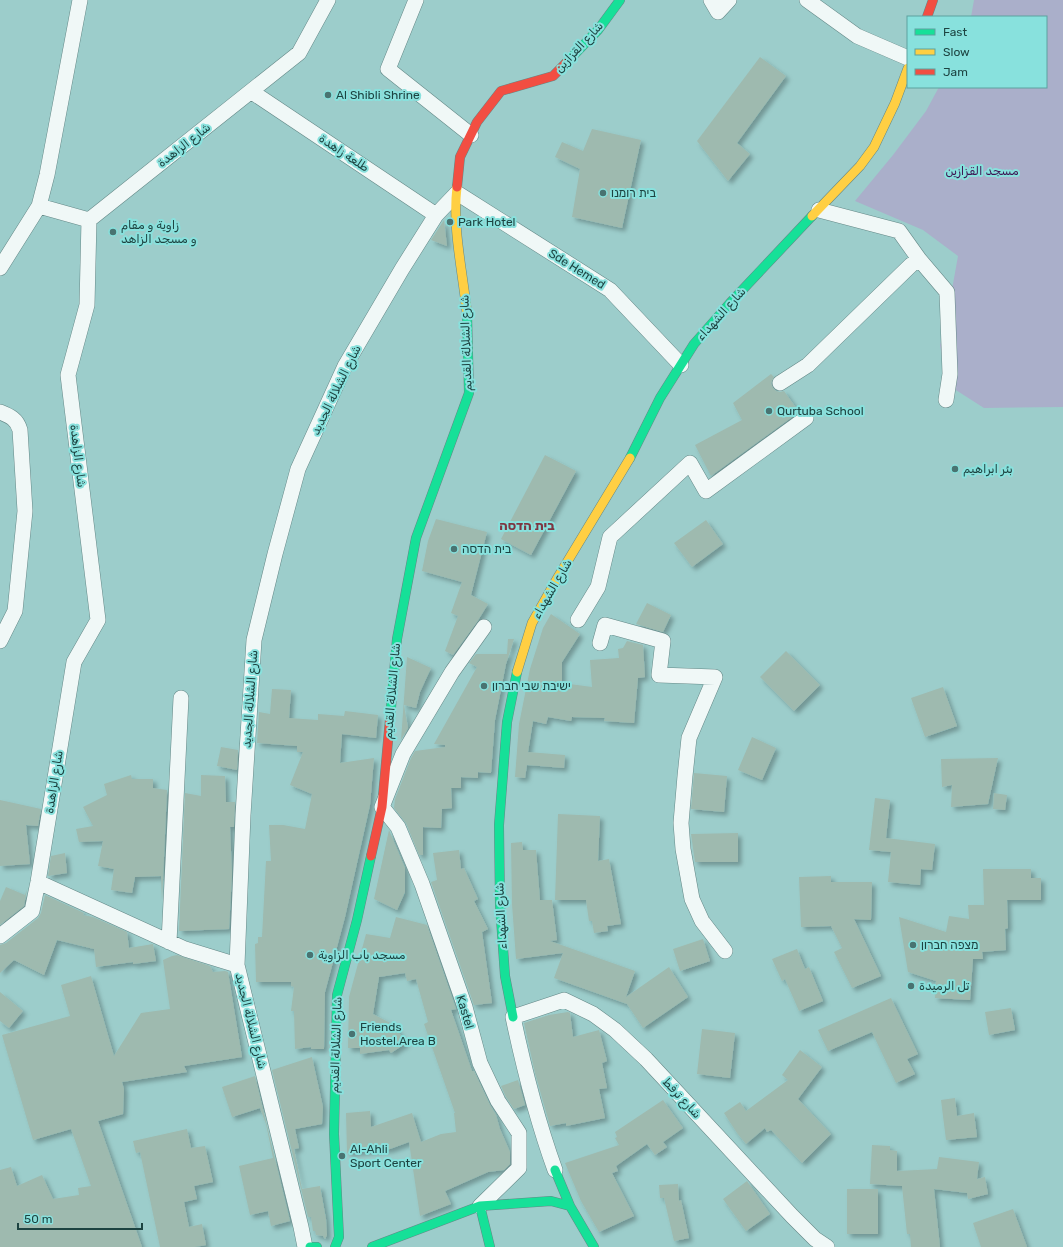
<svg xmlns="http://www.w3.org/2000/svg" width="1063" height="1247" font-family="Rubik,'Noto Naskh Arabic','Noto Sans Hebrew',sans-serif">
  <defs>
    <filter id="shadow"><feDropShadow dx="3.5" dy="3.5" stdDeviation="2" flood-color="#0004"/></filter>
  </defs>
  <rect width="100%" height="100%" fill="#9ccdcb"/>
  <path fill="#aaafca" d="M 974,0 L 1063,0 L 1063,407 L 984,408 L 948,385 L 940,346 L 951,295 L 958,256 L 923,230 L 855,201 L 893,155 L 926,111 L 939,87 L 1046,87 L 1046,17 L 971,17 Z"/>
  <path fill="#9ebaaf" filter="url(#shadow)" d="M 760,57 L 786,76 L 737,143 L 750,154 L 728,181 L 697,141 Z
    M 592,129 L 641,140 L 622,228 L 572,217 L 580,169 L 555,157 L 562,142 L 583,151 Z
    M 444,220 L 447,246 L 431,240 Z
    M 771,374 L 774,377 L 771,383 L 773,388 L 776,391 L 780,392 L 784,391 L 799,412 L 711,476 L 695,445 L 742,420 L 733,403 Z
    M 545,455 L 576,471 L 531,555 L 501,539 Z
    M 436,519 L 487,532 L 471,595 L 488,604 L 477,622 L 453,655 L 445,651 L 458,616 L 451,613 L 462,582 L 422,571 L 428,541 Z
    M 706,520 L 723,544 L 692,567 L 674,543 Z
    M 647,603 L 671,615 L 663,632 L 636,624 Z
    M 551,614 L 580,634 L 562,662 L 562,683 L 592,687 L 590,660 L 619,658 L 618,649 L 623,648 L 627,641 L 643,645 L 645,677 L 638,678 L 634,723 L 604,721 L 605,718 L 572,717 L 571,721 L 548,717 L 546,724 L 533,721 L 528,752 L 565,755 L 564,768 L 527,765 L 525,778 L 515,777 L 519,724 L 530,669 L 543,628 Z
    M 508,639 L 514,639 L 506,664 L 495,720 L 491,773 L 478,772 L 478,778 L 461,777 L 461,788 L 451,788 L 452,808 L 442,809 L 441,828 L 423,827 L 423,855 L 419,855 L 406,823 L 394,808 L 395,799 L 411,758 L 415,751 L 445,747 L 445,745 L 434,744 L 477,667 L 469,663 L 476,654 L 507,654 Z
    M 786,651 L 820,685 L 794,711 L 760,677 Z
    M 407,657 L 431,668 L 420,692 L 416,708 L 404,705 L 408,728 L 401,740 Z
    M 943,687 L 957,726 L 925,737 L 911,698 Z
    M 272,689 L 291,690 L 289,718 L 318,720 L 318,714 L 344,716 L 345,711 L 378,715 L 376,738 L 342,734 L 340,763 L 374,758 L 370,805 L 345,917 L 325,992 L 324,1049 L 311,1049 L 311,1047 L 295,1049 L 294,1011 L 291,1011 L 294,987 L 291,986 L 291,982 L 256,982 L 255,944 L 258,943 L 258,937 L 262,937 L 266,861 L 271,861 L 269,825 L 283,825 L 305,829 L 312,794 L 290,785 L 303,752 L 297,752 L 297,746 L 257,743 L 259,712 L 270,714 Z
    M 752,737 L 776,748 L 762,780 L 738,770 Z
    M 221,747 L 238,750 L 237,770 L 217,766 Z
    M 998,758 L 988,804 L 951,807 L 952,785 L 942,787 L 941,759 Z
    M 694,773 L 727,776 L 724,812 L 691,809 Z
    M 131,775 L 132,779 L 153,779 L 153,788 L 167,790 L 162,902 L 161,876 L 135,877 L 132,893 L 111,890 L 114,869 L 98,866 L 103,841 L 79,842 L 76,829 L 93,826 L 83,807 L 107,795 L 104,784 Z
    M 201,775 L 225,776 L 226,802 L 235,802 L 234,827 L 230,827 L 232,874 L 229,929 L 179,931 L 185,793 L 201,796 Z
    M 994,793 L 1007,795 L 1005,810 L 993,809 Z
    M 875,798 L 890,800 L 886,838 L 935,844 L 932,870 L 921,869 L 920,885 L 888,882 L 891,852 L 869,850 Z
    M 0,800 L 41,809 L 38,826 L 26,825 L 30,864 L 0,866 Z
    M 558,814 L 600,816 L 598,861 L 609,859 L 621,924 L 607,926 L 608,931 L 594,933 L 592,921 L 589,921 L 586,900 L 555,900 Z
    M 389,830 L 405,868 L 405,892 L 397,910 L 374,899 Z
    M 738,833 L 738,862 L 695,862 L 691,834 Z
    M 522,842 L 523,850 L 536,850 L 540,900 L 552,900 L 557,940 L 550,941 L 635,971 L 626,997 L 669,967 L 688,997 L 643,1028 L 627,1004 L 554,978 L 563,953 L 516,959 L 512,904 L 511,843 Z
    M 459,850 L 461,869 L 464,868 L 478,899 L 474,901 L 488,929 L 482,932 L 492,1003 L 474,1005 L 431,882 L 437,880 L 433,853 Z
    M 65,853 L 67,873 L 48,876 L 51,856 Z
    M 983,869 L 1031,869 L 1031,878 L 1041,878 L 1041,900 L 1007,900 L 1008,928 L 1005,929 L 1006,950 L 982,952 L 983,959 L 973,959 L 970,1000 L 935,998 L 936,981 L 908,972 L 899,917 L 946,932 L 949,916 L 969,919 L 968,905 L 984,905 Z
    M 831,876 L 831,882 L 872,882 L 871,920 L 854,919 L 881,976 L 852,988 L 834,952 L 842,948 L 831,926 L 801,927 L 799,877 Z
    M 6,887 L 25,895 L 27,889 L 24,906 L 0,925 L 0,901 Z
    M 45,895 L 84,913 L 83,915 L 93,917 L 127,932 L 129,948 L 153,944 L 156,961 L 133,964 L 133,962 L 96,967 L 94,949 L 57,940 L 44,975 L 14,960 L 0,973 L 0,945 L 6,943 L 38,918 L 41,913 Z
    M 396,917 L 427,925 L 456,1009 L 451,1010 L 472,1071 L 474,1071 L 490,1105 L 496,1115 L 500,1129 L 510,1152 L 510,1164 L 504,1170 L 488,1172 L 445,1191 L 451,1204 L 420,1216 L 409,1142 L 390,1149 L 347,1153 L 346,1113 L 370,1111 L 371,1127 L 412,1113 L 421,1142 L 441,1134 L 456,1132 L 454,1113 L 455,1113 L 424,1024 L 428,1022 L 416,979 L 407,981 L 405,973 L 379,977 L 373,1014 L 394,1025 L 406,1043 L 391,1053 L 389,1050 L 360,1054 L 360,1048 L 348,1048 L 349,997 L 366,934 L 390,938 Z
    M 703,939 L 710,961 L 680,971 L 673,949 Z
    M 797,949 L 805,969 L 809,967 L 823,1001 L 799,1011 L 785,979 L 782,981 L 772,959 Z
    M 177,955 L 210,966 L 213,972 L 225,971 L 228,972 L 242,1057 L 184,1066 L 187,1072 L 122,1082 L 124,1089 L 123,1114 L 98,1121 L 142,1247 L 0,1247 L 0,1170 L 11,1167 L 17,1186 L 42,1175 L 53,1199 L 79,1195 L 78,1188 L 91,1186 L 71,1129 L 33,1140 L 2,1035 L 70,1016 L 61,985 L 91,976 L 114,1056 L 141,1013 L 170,1009 L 163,960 L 172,956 Z
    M 0,992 L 23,1011 L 9,1028 L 0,1021 Z
    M 891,998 L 918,1054 L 907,1059 L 915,1074 L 896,1083 L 872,1032 L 828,1051 L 818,1030 Z
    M 1011,1008 L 1015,1030 L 989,1035 L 985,1012 Z
    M 568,1012 L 570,1013 L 573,1037 L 599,1030 L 607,1061 L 602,1063 L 607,1088 L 599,1089 L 605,1118 L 566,1126 L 566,1123 L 550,1126 L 535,1073 L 524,1023 L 549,1015 Z
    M 702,1029 L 735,1033 L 730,1078 L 697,1074 Z
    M 800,1050 L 822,1067 L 798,1099 L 831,1134 L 802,1163 L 771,1130 L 767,1132 L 765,1128 L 746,1144 L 737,1133 L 724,1113 L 740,1102 L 746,1111 L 788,1080 L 782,1075 Z
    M 312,1057 L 323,1107 L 322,1124 L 295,1129 L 299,1148 L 294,1149 L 302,1189 L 320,1186 L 326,1219 L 327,1235 L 325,1239 L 323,1236 L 316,1235 L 315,1231 L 313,1231 L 311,1217 L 308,1217 L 272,1070 Z
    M 255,1076 L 290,1221 L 271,1226 L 268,1211 L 250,1215 L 239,1166 L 273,1158 L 266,1124 L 260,1108 L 232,1117 L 222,1087 Z
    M 518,1080 L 525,1105 L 514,1109 L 506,1097 L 501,1086 Z
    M 955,1098 L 957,1116 L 974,1113 L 977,1137 L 946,1140 L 941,1100 Z
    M 663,1100 L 683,1128 L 663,1142 L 667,1147 L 655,1155 L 647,1144 L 616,1166 L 618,1171 L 612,1173 L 634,1216 L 599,1232 L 581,1201 L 565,1163 L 619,1145 L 615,1138 L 617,1137 L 615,1132 Z
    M 187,1129 L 191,1148 L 205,1146 L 213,1182 L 194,1186 L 197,1199 L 184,1202 L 189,1227 L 202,1224 L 206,1245 L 195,1247 L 160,1247 L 140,1152 L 136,1153 L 133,1141 Z
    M 872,1145 L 890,1146 L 890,1150 L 897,1151 L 897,1171 L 937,1169 L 939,1157 L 979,1162 L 977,1179 L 985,1177 L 988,1194 L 968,1199 L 967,1193 L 934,1189 L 940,1247 L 911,1247 L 910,1234 L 907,1234 L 902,1186 L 870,1184 Z
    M 747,1181 L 770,1214 L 746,1231 L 723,1199 Z
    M 678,1184 L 679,1201 L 681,1200 L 689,1238 L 674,1241 L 664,1198 L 660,1198 L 659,1185 Z
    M 847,1189 L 878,1189 L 878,1234 L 847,1234 Z
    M 1013,1209 L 1027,1247 L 981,1247 L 973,1223 Z"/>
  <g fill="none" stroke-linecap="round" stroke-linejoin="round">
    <g stroke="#648887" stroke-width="16">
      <path id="street" d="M 416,0 L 388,69 L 471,135
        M 711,0 L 718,12 L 729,0
        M 807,0 L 857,36 L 908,58
        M 252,92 L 436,215
        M 39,206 L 89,220
        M 919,259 L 947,292 L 950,374 L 946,400
        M 0,268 L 39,206 L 47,175 L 80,0
        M 780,383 L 808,365 L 911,265 L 919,259 L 899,231 L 819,210
        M 0,412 C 10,416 17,419 20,430 L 25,511 L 15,611 L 0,641
        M 578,620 L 598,587 L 610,537 L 690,463 L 706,491 L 806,418
        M 600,643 L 605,625 L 663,641 L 659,675 L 715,677 L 689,738 L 685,776 L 681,823 L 683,849 L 692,899 L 702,921 L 725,951
        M 38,882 L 185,949 L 237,965
        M 0,936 L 32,911 L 38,882 L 74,662 L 98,620 L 68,375 L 87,305 L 89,220 L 299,53 L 328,0
        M 169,942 L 181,698
        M 555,1170 C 537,1120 524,1069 513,1017 L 564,1000 L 593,1014 L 615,1030 L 646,1059 L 792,1216 L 815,1239 L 827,1247
        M 480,1206 L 519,1168 L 519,1133 L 498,1101 L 480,1063 L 465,1007 L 422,884 L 398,827 L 382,807 L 403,754 L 452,672 L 484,627
        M 305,1247 L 301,1227 L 237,965 L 243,815 L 254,640 L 275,554 L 298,469 L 345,366 L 402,269 L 436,215 L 457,193 L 610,290 L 681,365"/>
    </g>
    <g stroke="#648887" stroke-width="10">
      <path id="fast" d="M 566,63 L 598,30 L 620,0
        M 630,458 L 660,398 L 694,344 L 730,303 L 812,216
        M 390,719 L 397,639 L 416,538 L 469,393 L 467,314
        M 513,1017 L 505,976 L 500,905 L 499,825 L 507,722 L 517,672
        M 555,1170 L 570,1206
        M 480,1206 L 490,1247
        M 310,1247 L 317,1247
        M 335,1247 L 339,1237 L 334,1134 L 337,995 L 357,920 L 371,856
        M 372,1247 L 480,1206 L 551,1201 L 570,1206 L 594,1247"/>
    </g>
    <g stroke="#648887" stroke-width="10">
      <path id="slow" d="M 457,187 C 452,229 463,272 467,314
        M 812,216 L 860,166 L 874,147 L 895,103 L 908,68
        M 517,672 L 532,623 L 558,577 L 630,458"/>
    </g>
    <g stroke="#648887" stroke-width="10">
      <path id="jam" d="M 927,17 L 933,0
        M 457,187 L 460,157 L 477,122 L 501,91 L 553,76 L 566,63
        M 371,856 L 382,807 L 390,719"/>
    </g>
    <use href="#street" stroke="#f0f8f7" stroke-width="15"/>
    <use href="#fast" stroke="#16e098" stroke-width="9"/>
    <use href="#slow" stroke="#ffcf43" stroke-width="9"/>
    <use href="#jam" stroke="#f24e42" stroke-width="9"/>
  </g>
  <g fill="#497371" stroke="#88e1dd" stroke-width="1.5">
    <circle cx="328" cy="95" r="4"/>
    <circle cx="603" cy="193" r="4"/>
    <circle cx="450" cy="222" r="4"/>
    <circle cx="113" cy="232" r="4"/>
    <circle cx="769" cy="411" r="4"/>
    <circle cx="955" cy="469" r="4"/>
    <circle cx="454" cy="549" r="4"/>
    <circle cx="484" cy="686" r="4"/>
    <circle cx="913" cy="945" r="4"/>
    <circle cx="310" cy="955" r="4"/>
    <circle cx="911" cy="986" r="4"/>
    <circle cx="352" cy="1034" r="4"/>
    <circle cx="342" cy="1156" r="4"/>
  </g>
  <g text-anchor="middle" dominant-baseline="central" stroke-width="4" stroke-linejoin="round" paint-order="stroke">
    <g font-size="12" fill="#1d4341" stroke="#88e1dd">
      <text transform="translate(579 47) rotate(-47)">شارع القزازين</text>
      <text transform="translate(184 145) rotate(-38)">شارع الزاهدة</text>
      <text transform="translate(344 153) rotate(34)">طلعة زاهدة</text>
      <text transform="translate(577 269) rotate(32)">Sde Hemed</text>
      <text transform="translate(721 314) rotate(-48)">شارع الشهداء</text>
      <text transform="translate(466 343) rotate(-92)">شارع الشلالة القديم</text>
      <text transform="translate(336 390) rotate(-64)">شارع الشلالة الجديد</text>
      <text transform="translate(78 456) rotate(83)">شارع الزاهدة</text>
      <text transform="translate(552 589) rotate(-60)">شارع الشهداء</text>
      <text transform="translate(392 691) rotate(-85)">شارع الشلالة القديم</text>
      <text transform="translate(250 699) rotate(-86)">شارع الشلالة الجديد</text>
      <text transform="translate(54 782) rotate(-81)">شارع الزاهدة</text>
      <text transform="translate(501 916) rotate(-93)">شارع الشهداء</text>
      <text transform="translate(465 1012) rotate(73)">Kastel</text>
      <text transform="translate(251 1021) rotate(76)">شارع الشلالة الجديد</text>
      <text transform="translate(336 1045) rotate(-88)">شارع الشلالة القديم</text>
      <text transform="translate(682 1098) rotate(47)">شارع ترفط</text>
    </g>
    <g font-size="12" fill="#1d4341" stroke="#88e1dd" text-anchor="start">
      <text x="336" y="95">Al Shibli Shrine</text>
      <text x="611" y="193">בית רומנו</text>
      <text x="458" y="222">Park Hotel</text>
      <text x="121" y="225">زاوية و مقام<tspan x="121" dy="14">و مسجد الزاهد</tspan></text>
      <text x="777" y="411">Qurtuba School</text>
      <text x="963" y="469">بئر ابراهيم</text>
      <text x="462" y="549">בית הדסה</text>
      <text x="492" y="686">ישיבת שבי חברון</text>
      <text x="921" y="945">מצפה חברון</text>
      <text x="318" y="955">مسجد باب الزاوية</text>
      <text x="919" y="986">تل الرميدة</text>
      <text x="360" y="1027">Friends<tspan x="360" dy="14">Hostel.Area B</tspan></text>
      <text x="350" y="1149">Al-Ahli<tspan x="350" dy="14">Sport Center</tspan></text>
    </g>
    <g font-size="12" fill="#3e1452" stroke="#88e1dd">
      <text x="982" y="171">مسجد القزازين</text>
    </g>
    <g font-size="13" font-weight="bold" fill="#7e3642" stroke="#88e1dd">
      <text x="527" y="525">בית הדסה</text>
    </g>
  </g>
  <rect x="907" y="16" width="140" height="72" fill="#88e1dd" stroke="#5da29f"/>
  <rect x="915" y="29" width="20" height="6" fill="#16e098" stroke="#5da29f"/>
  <text x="943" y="36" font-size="12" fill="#1d4341">Fast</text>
  <rect x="915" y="49" width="20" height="6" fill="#ffcf43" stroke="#5da29f"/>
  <text x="943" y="56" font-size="12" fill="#1d4341">Slow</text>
  <rect x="915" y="69" width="20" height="6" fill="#f24e42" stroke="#5da29f"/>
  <text x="943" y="76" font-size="12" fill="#1d4341">Jam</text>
  <path d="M18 1223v6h124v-6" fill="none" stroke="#1d4341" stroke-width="2"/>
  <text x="24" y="1223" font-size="12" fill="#1d4341" stroke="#88e1dd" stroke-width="3" paint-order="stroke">50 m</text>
</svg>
